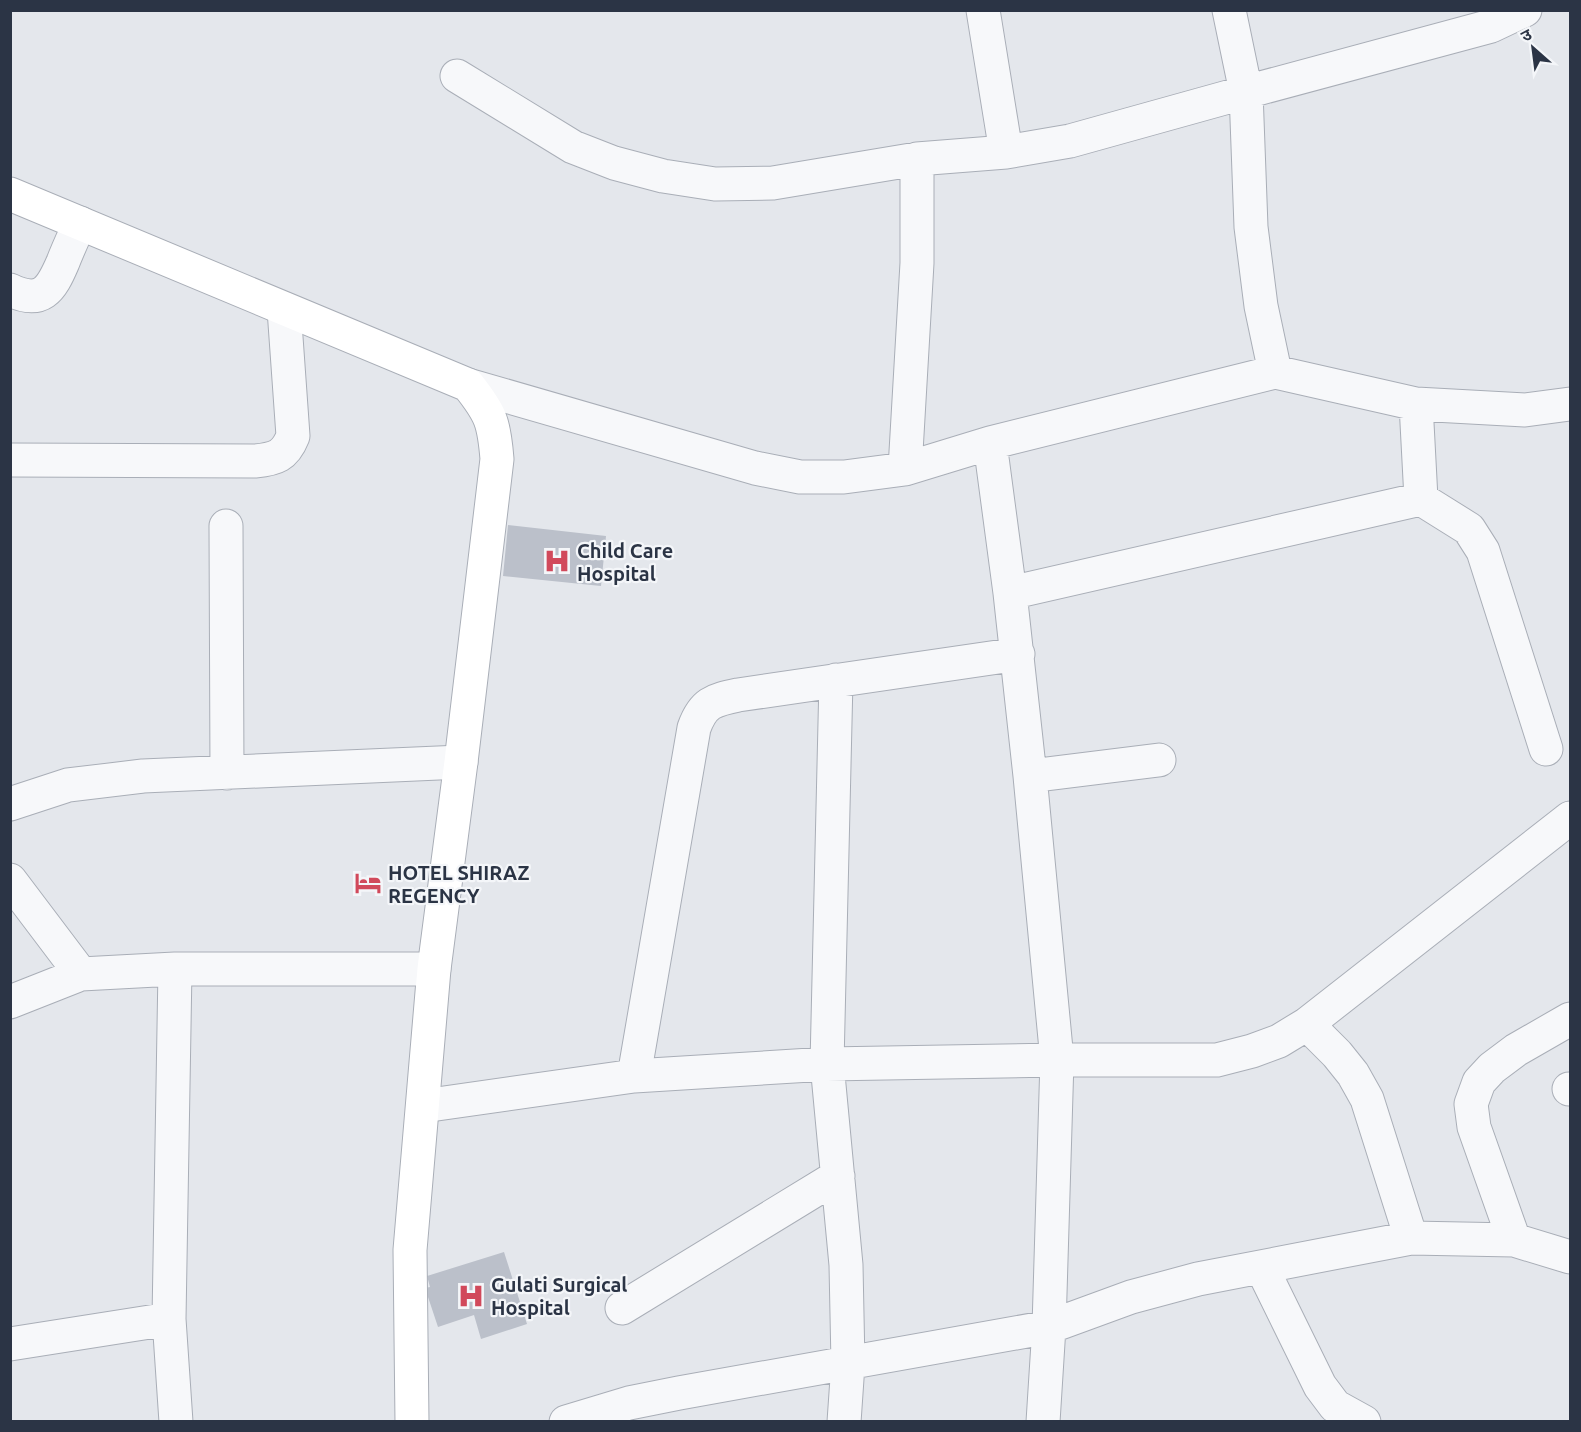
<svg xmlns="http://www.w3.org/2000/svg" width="1581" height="1432" font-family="Ubuntu,'Noto Sans Devanagari',sans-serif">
  <rect width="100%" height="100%" fill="#e4e7ec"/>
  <path fill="#bbc0ca" d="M 508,525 L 606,536 L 601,586 L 503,576 Z
    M 504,1252 L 527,1324 L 481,1339 L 474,1315 L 438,1327 L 425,1288 L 430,1287 L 427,1276 Z"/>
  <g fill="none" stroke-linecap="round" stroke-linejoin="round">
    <g stroke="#a9aeb7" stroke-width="35">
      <path id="street" d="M 983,10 L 1006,152 L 917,159 L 917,263 L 905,469 L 990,443 L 1010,593 L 1421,499
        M 1229,10 L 1246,92 L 1491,26 L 1525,10
        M 457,76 L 573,147 L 614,163 L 663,176 L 715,184 L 773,183 L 917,159
        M 1006,152 L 1070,141 L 1246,92 L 1251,227 L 1261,306 L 1275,372 L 1416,404 L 1525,410 L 1570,404
        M 10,290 C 42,305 51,290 63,262 C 68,249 74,236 80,223
        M 468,385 L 755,468 L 800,477 L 844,477 L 905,469
        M 1416,404 L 1421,499 L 1469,529 L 1483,551 L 1546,749
        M 990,443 L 1275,372
        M 10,460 L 255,461 C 276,459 285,456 293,436 L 284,309
        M 226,526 L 227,773
        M 1010,593 L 1030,776 L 1159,760
        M 836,680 L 827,1064 L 846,1265 L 848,1364 L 844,1422
        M 10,804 L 68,785 L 143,776 L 461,762
        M 10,880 L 81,974
        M 10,1002 L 81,974 L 175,969 L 434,969
        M 1307,1024 L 1337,1054 L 1353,1074 L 1367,1099 L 1411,1238
        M 634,1076 L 827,1064 L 1057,1060 L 1217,1060 L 1252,1051 L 1279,1041 L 1307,1024 L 1570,818
        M 1569,1089 L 1570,1089
        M 423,1106 L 634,1076 L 694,728 C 703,703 713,700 738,695 L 1018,654
        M 1514,1240 L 1474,1127 L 1471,1104 L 1479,1082 L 1492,1068 L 1516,1050 L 1570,1019
        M 1262,1268 L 1320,1386 L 1335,1406 L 1364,1422
        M 622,1308 L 838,1176
        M 169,1319 L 176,1422
        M 10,1344 L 169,1319 L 175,969
        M 566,1422 L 629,1403 L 679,1393 L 1049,1327 L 1057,1060 L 1030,776
        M 1043,1422 L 1049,1327 L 1131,1297 L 1198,1279 L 1411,1238 L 1514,1240 L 1570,1257"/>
    </g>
    <g stroke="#a9aeb7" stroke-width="35">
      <path id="secondary" d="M 10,194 L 468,385 C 491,414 494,422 497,459 L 461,762 L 434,969 L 410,1250 L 412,1422"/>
    </g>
    <use href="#street" stroke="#f7f8fa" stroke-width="33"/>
    <use href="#secondary" stroke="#fff" stroke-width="33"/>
  </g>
  <defs>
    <g id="hospital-bare" transform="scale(2.07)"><path d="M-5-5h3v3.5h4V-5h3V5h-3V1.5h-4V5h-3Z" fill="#d1495b" stroke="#f4f6f9" stroke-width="2.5" paint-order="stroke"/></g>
    <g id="hotel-bare" transform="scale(2.07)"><path d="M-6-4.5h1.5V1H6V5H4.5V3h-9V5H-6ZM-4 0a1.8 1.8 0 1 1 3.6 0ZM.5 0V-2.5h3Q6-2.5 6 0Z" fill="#d1495b" stroke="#f4f6f9" stroke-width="2.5" paint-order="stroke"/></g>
  </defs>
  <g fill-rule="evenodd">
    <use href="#hospital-bare" x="557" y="561"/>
    <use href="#hotel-bare" x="368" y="883"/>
    <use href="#hospital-bare" x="471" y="1296"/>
  </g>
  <g text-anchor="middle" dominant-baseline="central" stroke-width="4.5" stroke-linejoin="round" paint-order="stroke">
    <g font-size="20" font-weight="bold" fill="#2b3445" stroke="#f4f6f9" text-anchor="start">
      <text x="577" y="550">Child Care<tspan x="577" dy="23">Hospital</tspan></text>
      <text x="388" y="872">HOTEL SHIRAZ<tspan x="388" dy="23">REGENCY</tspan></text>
      <text x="491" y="1284">Gulati Surgical<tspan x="491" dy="23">Hospital</tspan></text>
    </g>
  </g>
  <rect width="1581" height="1432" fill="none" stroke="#2b3445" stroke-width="24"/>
  <g transform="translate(1533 48) rotate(332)" stroke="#f4f6f9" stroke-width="4.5" paint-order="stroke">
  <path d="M0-4.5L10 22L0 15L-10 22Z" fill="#2b3445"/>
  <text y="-9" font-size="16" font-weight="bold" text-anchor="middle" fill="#2b3445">उ</text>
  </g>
</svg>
